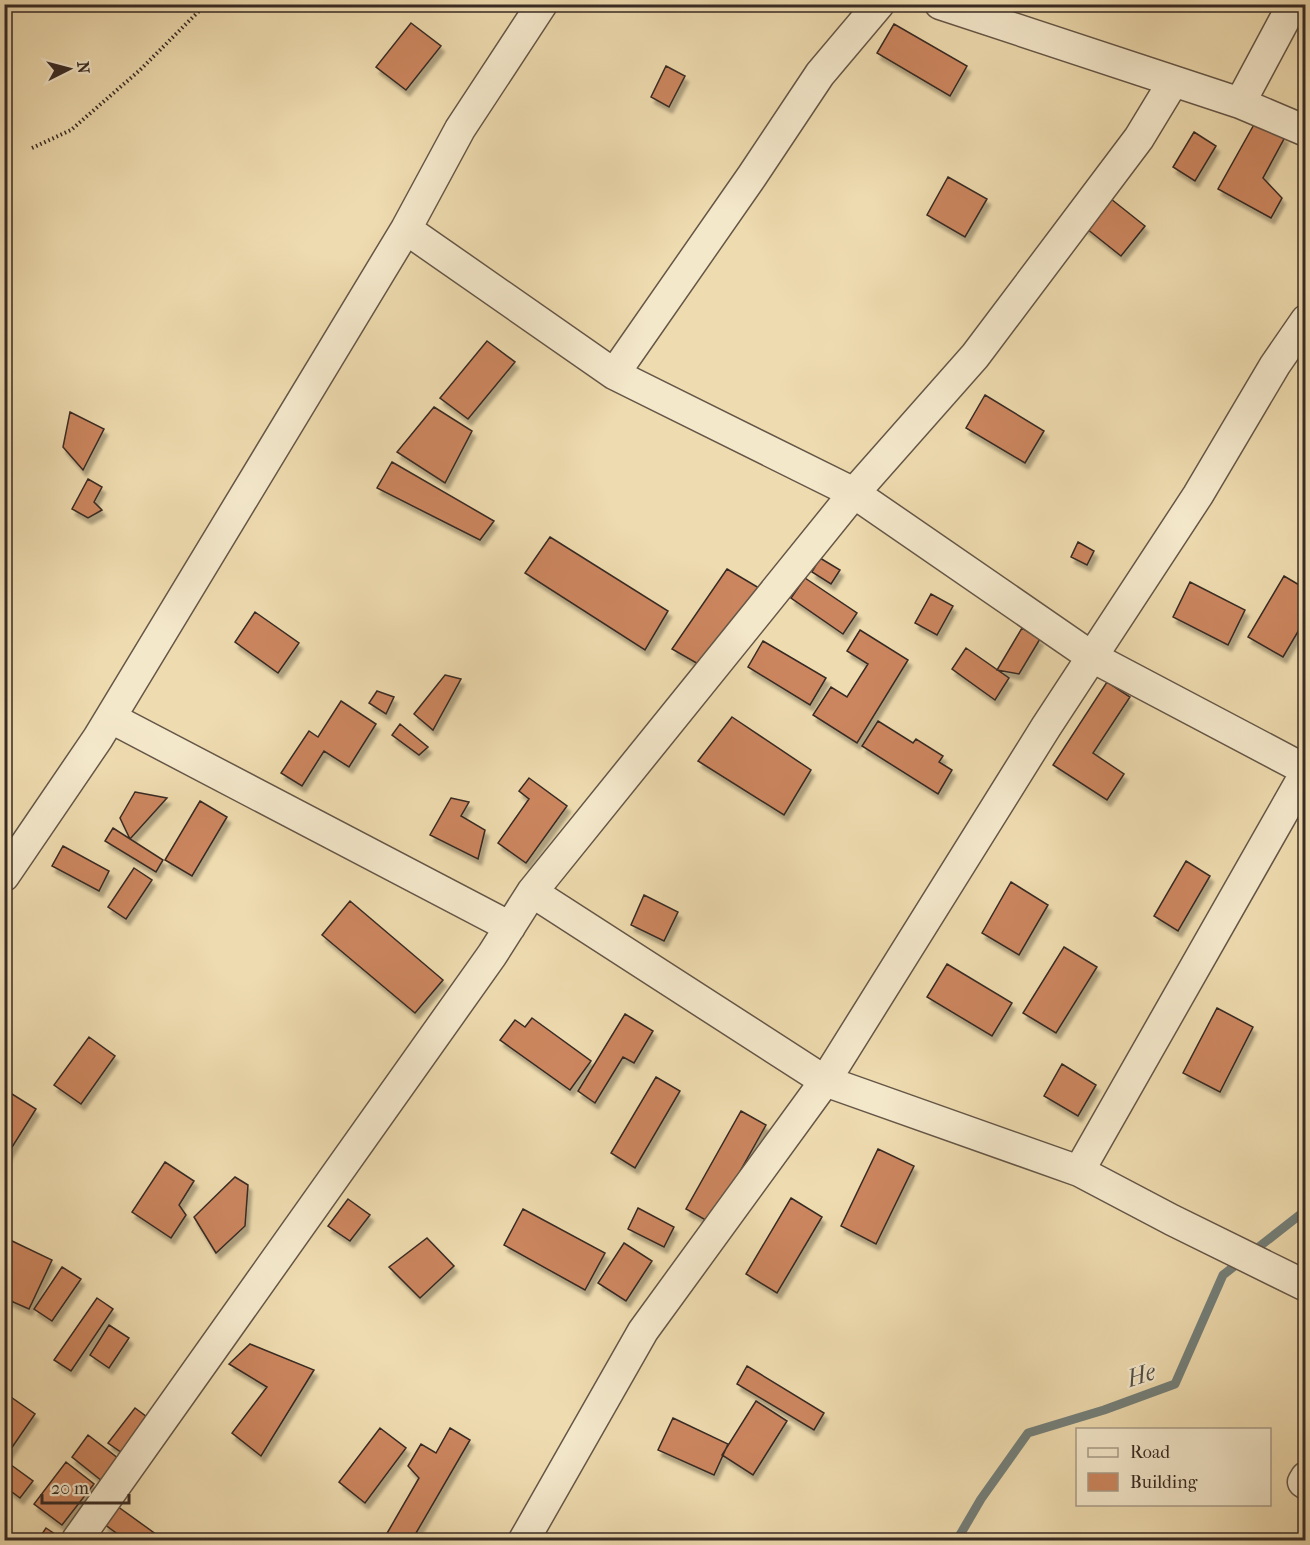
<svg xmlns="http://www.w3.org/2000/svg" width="1310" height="1545" font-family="'IM FELL French Canon',serif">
  <defs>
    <filter id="shadow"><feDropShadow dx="3.5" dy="6" stdDeviation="1.5" flood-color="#0004"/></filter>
  </defs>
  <rect width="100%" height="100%" fill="#eedbaf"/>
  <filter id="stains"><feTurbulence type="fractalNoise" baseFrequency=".00333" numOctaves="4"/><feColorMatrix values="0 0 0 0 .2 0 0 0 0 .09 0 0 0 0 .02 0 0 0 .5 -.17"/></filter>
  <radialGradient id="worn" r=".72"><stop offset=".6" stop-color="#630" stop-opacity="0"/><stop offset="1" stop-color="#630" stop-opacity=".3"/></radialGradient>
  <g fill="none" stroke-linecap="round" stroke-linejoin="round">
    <path stroke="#74807a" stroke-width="9" d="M 957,1540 L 981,1499 L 1028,1433 L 1104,1410 L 1175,1384 L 1223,1275 L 1306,1210"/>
  </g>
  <path fill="#cc865e" stroke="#372a24" stroke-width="1.5" filter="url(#shadow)" d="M 411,23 L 441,46 L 406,90 L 376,67 Z
    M 894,24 L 967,66 L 950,96 L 877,53 Z
    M 666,66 L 685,76 L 669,107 L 651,97 Z
    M 1256,121 L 1285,137 L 1263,178 L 1282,198 L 1271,218 L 1218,189 Z
    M 1194,132 L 1216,146 L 1195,181 L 1173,167 Z
    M 948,177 L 987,199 L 965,237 L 927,215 Z
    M 1106,195 L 1145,226 L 1121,256 L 1082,225 Z
    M 487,341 L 515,362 L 468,419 L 440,398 Z
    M 985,395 L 1044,431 L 1025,463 L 966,428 Z
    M 434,407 L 472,431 L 445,483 L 397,452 Z
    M 70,412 L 104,429 L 83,470 L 63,447 Z
    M 392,462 L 494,521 L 480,540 L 377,488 Z
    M 88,479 L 102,487 L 94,502 L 102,510 L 88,518 L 72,509 Z
    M 550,537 L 668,611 L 645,650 L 525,573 Z
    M 1078,542 L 1094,551 L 1087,565 L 1071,557 Z
    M 820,558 L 840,570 L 831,584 L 812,572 Z
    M 727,569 L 759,588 L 700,665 L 672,649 Z
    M 1284,576 L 1306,589 L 1306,618 L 1283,657 L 1248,637 Z
    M 805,578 L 857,613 L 843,634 L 791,598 Z
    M 1190,582 L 1245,610 L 1228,645 L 1173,617 Z
    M 931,594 L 953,606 L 937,635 L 915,623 Z
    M 255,612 L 299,643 L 278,673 L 235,642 Z
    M 1022,628 L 1040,639 L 1019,674 L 997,670 Z
    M 860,630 L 908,660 L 857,743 L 813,715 L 831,687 L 847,697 L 868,664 L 847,651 Z
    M 763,641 L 826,678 L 810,705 L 748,667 Z
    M 966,648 L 1009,678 L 995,700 L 952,669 Z
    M 445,675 L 461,679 L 433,730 L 414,714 Z
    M 1107,682 L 1130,697 L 1093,753 L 1124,774 L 1107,800 L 1053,765 Z
    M 377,691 L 394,697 L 386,714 L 369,703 Z
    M 341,701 L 376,724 L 349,767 L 324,751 L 302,786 L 281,773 L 309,731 L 318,737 Z
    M 732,717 L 811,770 L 784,815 L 698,761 Z
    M 878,721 L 913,743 L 916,739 L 943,756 L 939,762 L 952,770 L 938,794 L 862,746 Z
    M 400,724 L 428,747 L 419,755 L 392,735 Z
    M 529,778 L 567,806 L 526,863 L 498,843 L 529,799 L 519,791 Z
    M 135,792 L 167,798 L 130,839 L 120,818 Z
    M 451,798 L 469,802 L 461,816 L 485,830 L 478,859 L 430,835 Z
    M 200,801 L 227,817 L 192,876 L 165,860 Z
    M 113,828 L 163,860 L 156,872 L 105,841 Z
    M 63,846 L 109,871 L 99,891 L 52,866 Z
    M 1186,861 L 1210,876 L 1178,931 L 1154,916 Z
    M 134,868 L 152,880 L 126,919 L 108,907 Z
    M 1011,882 L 1048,905 L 1019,955 L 982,933 Z
    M 644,895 L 678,912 L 664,941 L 631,925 Z
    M 350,901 L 443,980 L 415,1013 L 322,935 Z
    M 1064,947 L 1097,967 L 1056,1033 L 1023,1013 Z
    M 947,964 L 1012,1003 L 992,1036 L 927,997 Z
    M 1217,1008 L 1253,1027 L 1220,1092 L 1183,1073 Z
    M 625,1014 L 653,1031 L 634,1063 L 623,1057 L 595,1103 L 578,1091 Z
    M 532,1018 L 591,1061 L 570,1090 L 500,1040 L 515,1020 L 525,1027 Z
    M 89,1037 L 115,1056 L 81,1104 L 54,1085 Z
    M 1062,1064 L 1096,1085 L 1078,1116 L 1044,1096 Z
    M 656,1077 L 680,1091 L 635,1168 L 611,1153 Z
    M 4,1089 L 36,1109 L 4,1160 Z
    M 741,1111 L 766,1125 L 711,1223 L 686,1209 Z
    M 878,1149 L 914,1166 L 876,1244 L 841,1226 Z
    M 165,1162 L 194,1181 L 179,1205 L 186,1215 L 171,1238 L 132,1212 Z
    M 235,1177 L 248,1185 L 245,1226 L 216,1253 L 194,1217 Z
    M 791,1198 L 822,1217 L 777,1293 L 746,1274 Z
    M 348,1199 L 370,1215 L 350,1241 L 328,1226 Z
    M 638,1208 L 674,1227 L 664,1247 L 628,1229 Z
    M 523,1209 L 605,1253 L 585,1290 L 504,1245 Z
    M 427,1238 L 454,1266 L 420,1298 L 389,1267 Z
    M 10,1240 L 52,1260 L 29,1309 L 4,1298 L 4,1253 Z
    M 624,1243 L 652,1261 L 626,1301 L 598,1283 Z
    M 62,1267 L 81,1279 L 52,1321 L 34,1309 Z
    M 97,1298 L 113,1309 L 71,1371 L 54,1360 Z
    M 109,1325 L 129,1338 L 109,1368 L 90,1355 Z
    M 250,1344 L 314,1370 L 261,1456 L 232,1433 L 267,1387 L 229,1364 Z
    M 747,1366 L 824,1413 L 814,1430 L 737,1384 Z
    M 8,1395 L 35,1414 L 4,1459 L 4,1401 Z
    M 756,1401 L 787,1421 L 753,1475 L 722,1455 Z
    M 135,1408 L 151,1420 L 125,1455 L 108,1443 Z
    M 673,1418 L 728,1444 L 714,1475 L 658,1450 Z
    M 380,1428 L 406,1448 L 365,1503 L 339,1482 Z
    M 450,1428 L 470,1440 L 412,1540 L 396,1540 L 386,1535 L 419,1478 L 408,1466 L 421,1444 L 436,1453 Z
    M 88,1435 L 119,1459 L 102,1481 L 72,1457 Z
    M 7,1462 L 33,1481 L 20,1498 L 4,1486 L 4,1465 Z
    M 66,1462 L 94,1484 L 62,1525 L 34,1504 Z
    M 117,1506 L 164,1540 L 126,1540 L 104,1524 Z
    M 46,1528 L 61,1538 L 60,1540 L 38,1540 Z"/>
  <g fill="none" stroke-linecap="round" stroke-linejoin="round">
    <g stroke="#655647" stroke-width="33">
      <path id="minor" d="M 940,4 L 1240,103 L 1306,131
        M 1240,103 L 1293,4
        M 406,229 L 614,374 L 854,493 L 1092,657 L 1306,770
        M 614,374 L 752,176 L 820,74 L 879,4
        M 111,718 L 510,927
        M 4,876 L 98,738 L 406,229 L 460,129 L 542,4
        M 532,892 L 825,1081 L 1079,1171 L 1172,1220 L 1306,1286
        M 1079,1171 L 1306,772
        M 1306,1477 L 1303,1482 L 1306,1484
        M 77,1540 L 492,955 L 532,892 L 854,493 L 975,356 L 1139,138 L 1173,82
        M 524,1540 L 643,1331 L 825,1081 L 1046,727 L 1198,495 L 1275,365 L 1306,320"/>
    </g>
    <path stroke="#372a24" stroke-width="4" stroke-dasharray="1.5 3" stroke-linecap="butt" d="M 32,148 L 71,130 L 140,70 L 206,4"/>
    <use href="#minor" stroke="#f4e8cb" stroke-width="30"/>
  </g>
  <g text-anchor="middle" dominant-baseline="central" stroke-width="4.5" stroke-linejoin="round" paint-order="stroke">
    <g font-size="24" font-style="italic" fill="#504e48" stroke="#f4e8cb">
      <text transform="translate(1141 1375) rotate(-18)">He</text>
    </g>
  </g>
  <rect width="1310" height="1545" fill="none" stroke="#eedbaf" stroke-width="24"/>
  <rect x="6" y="6" width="1298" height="1533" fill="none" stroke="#372a24" stroke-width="3"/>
  <rect x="12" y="12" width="1286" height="1521" fill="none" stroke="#372a24" stroke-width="1.5"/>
  <rect x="1076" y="1428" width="195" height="78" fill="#f4e8cb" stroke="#a89c88" stroke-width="1.5"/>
  <rect x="1088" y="1448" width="30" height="9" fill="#f4e8cb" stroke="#a89c88" stroke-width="1.5"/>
  <text x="1130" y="1458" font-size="18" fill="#372a24">Road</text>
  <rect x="1088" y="1473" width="30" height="18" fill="#cc865e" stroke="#a89c88" stroke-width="1.5"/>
  <text x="1130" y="1488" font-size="18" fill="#372a24">Building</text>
  <g transform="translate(69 69) rotate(84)" stroke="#f4e8cb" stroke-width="4.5" paint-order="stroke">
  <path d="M0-4.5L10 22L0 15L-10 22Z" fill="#372a24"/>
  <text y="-9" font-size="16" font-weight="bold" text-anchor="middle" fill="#372a24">N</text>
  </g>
  <path d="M42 1494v9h87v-9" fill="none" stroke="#372a24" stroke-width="3"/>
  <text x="51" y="1494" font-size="18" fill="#372a24" stroke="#f4e8cb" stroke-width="4.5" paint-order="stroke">20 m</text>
  <rect width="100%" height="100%" filter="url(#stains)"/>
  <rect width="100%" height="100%" fill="url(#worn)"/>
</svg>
